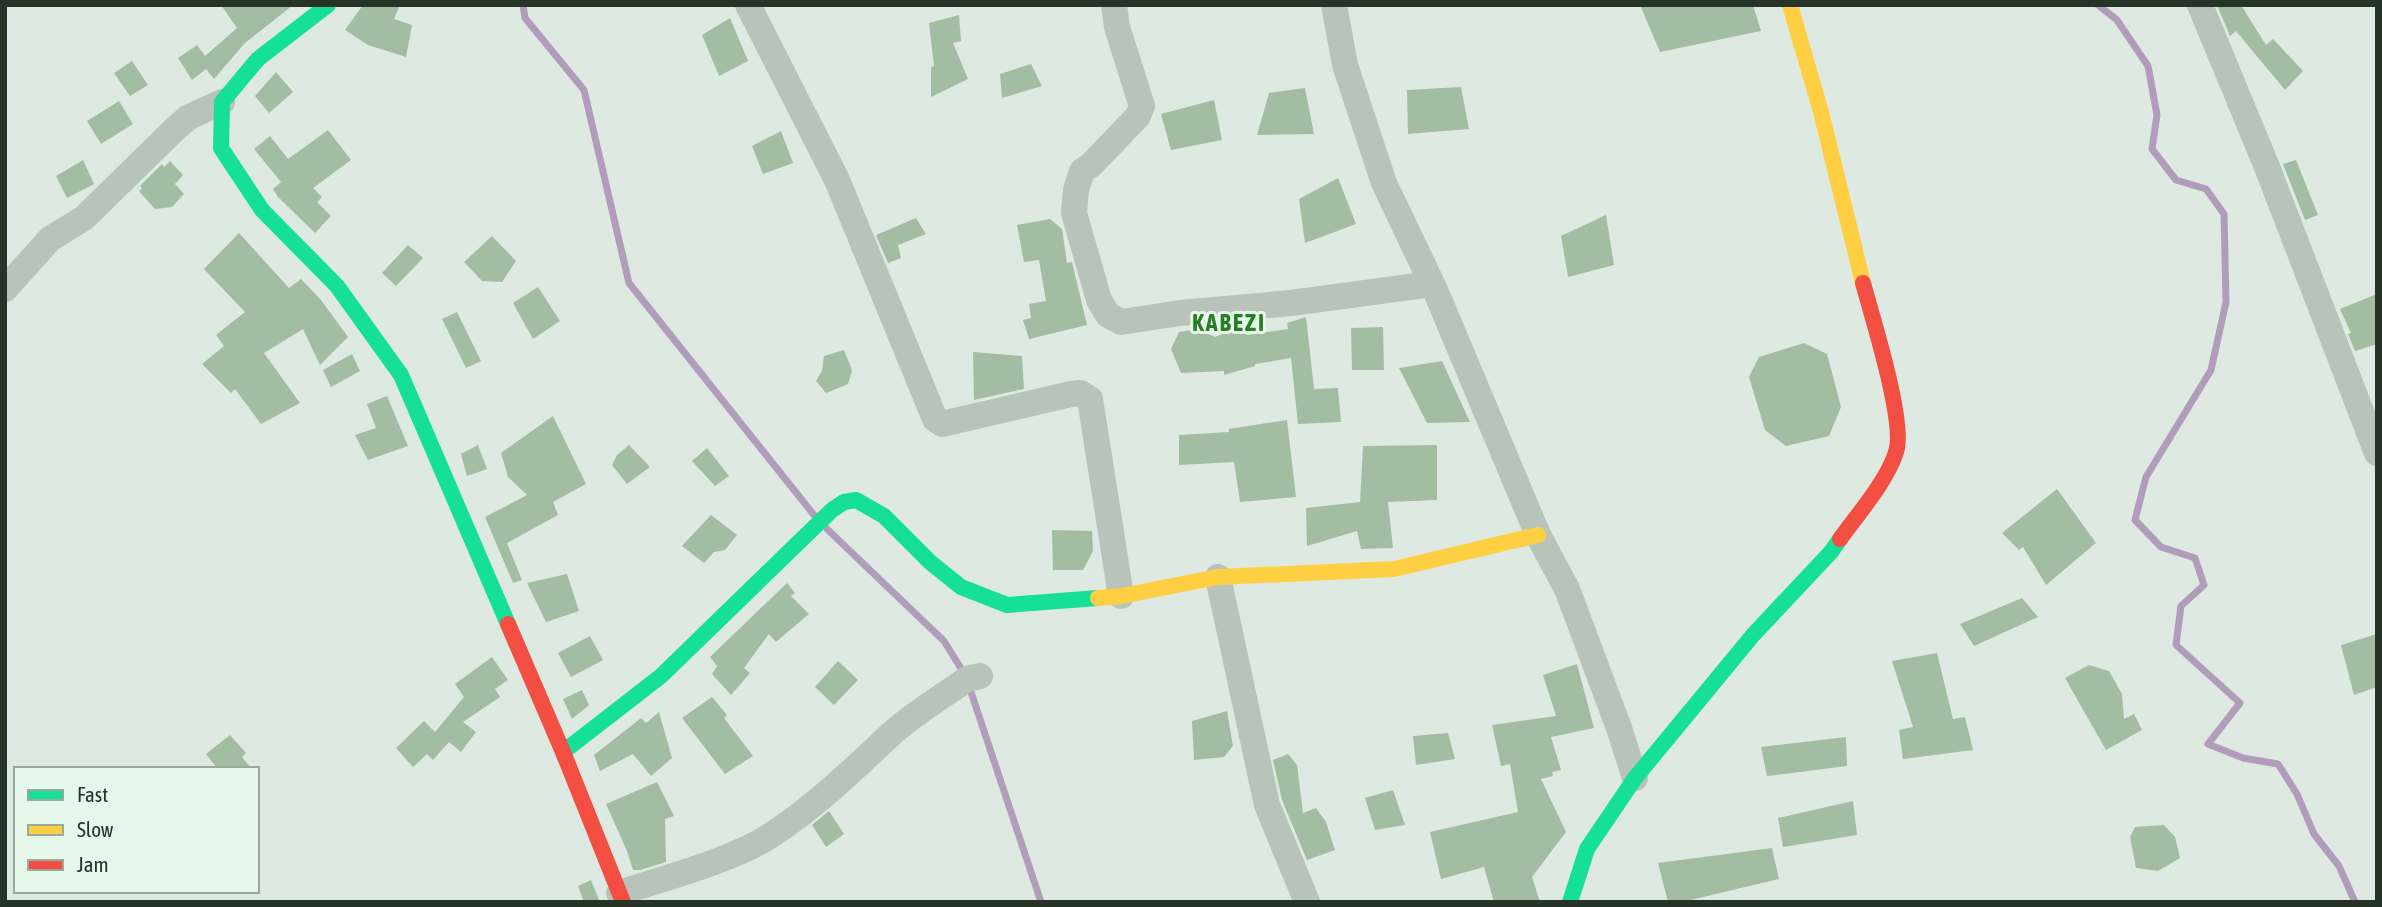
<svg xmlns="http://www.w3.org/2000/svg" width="2382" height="907" font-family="'Asap Condensed',sans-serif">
  <rect width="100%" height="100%" fill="#deeae1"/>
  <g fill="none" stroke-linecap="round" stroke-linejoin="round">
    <path stroke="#b29cbb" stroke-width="7" d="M 523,5 L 525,18 L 584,90 L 629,283 L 814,515
      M 2098,5 L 2117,20 L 2148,66 L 2157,115 L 2152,149 L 2176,180 L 2206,189 L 2224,214 L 2226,302 L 2211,370 L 2146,477 L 2135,520 L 2161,547 L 2195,558 L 2204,585 L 2181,606 L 2176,645 L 2240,703 L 2208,744 L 2243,758 L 2278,764 L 2297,794 L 2314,834 L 2339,866 L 2355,902
      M 827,529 L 944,641 L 965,675
      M 969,686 L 1041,902"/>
  </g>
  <path fill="#a2bda2" d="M 221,5 L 293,5 L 245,43 L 214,79 L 206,69 L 192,80 L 178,58 L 197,45 L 205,56 L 237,28 Z
    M 363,5 L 400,5 L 394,19 L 412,25 L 406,57 L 368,45 L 345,30 Z
    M 1640,5 L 1753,5 L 1761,31 L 1660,52 Z
    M 2217,5 L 2241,5 L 2266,45 L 2273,39 L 2303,71 L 2285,90 L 2236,31 L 2230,36 Z
    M 959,15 L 961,41 L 953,43 L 968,79 L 931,97 L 931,67 L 934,66 L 929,23 Z
    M 730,18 L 748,61 L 719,76 L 702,35 Z
    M 132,61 L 148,85 L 130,96 L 114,73 Z
    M 1031,64 L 1042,86 L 1002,98 L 1000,74 Z
    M 276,72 L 293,92 L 269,113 L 255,96 Z
    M 1461,87 L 1469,129 L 1408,134 L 1407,90 Z
    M 1305,88 L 1314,134 L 1257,135 L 1269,93 Z
    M 1214,100 L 1222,140 L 1171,150 L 1161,114 Z
    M 119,101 L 133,124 L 101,144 L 87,121 Z
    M 328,130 L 351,160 L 313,188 L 322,197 L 317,202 L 331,216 L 315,233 L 278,197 L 273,189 L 281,182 L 254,149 L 270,136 L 288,159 Z
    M 781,131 L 793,163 L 763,174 L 752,146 Z
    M 83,160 L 94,184 L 67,198 L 56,176 Z
    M 2296,160 L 2318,215 L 2305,220 L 2283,164 Z
    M 170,161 L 183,175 L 175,184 L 184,194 L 172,207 L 155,209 L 139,191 L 142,188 L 140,186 L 162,164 L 164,167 Z
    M 1338,178 L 1356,224 L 1305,243 L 1299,199 Z
    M 1606,215 L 1614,265 L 1568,277 L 1561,236 Z
    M 916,218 L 926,234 L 898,245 L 901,258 L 888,263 L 876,235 Z
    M 1050,219 L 1062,229 L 1067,263 L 1072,262 L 1087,325 L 1029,339 L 1023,320 L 1031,318 L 1029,304 L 1046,301 L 1039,260 L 1024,262 L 1017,225 Z
    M 239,233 L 289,288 L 301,279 L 321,300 L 348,337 L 320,365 L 303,329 L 264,353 L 300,403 L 261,424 L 235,389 L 231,393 L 202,364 L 224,346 L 216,335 L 245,312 L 204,269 Z
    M 492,236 L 516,261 L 502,282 L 482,281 L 464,262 Z
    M 408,245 L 423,258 L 396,286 L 382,273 Z
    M 538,287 L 560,321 L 533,339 L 513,303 Z
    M 2377,294 L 2377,344 L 2355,351 L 2348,334 L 2351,333 L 2340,309 Z
    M 457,312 L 481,361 L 466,368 L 442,319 Z
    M 1306,317 L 1314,389 L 1338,388 L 1341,422 L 1298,424 L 1291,358 L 1255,364 L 1255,366 L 1224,375 L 1224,371 L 1181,373 L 1171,349 L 1179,332 L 1198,329 L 1215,337 L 1238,327 L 1247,335 L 1288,329 L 1287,323 Z
    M 1383,327 L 1384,370 L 1352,370 L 1351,328 Z
    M 1804,343 L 1827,354 L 1841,407 L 1829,436 L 1786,446 L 1765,430 L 1749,377 L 1759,357 Z
    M 844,350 L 852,370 L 848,384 L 826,393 L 816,381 L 822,371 L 824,356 Z
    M 973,352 L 1022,356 L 1024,389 L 974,400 Z
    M 352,354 L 360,371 L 331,387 L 323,370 Z
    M 1442,361 L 1470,422 L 1427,423 L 1399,368 Z
    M 387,396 L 408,446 L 368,460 L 355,435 L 376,428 L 367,404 Z
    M 553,416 L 586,484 L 553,502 L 558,515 L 507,543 L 522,580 L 513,583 L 485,517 L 527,495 L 508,477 L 501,453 Z
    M 1287,420 L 1296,497 L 1240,502 L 1234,462 L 1179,465 L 1179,435 L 1229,432 L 1229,429 Z
    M 478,445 L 487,469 L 467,476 L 461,454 Z
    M 629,445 L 650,467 L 627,484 L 612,465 L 617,455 Z
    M 1437,445 L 1437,500 L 1388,502 L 1393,548 L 1361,549 L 1357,531 L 1307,546 L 1306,508 L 1360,502 L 1363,446 Z
    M 707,448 L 729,476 L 715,486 L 692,461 Z
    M 2057,489 L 2096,543 L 2046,585 L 2023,547 L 2019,550 L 2002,533 Z
    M 711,515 L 737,535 L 725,550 L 714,552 L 704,563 L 682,546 Z
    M 1052,530 L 1092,531 L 1093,551 L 1083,570 L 1053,570 Z
    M 567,574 L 579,611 L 546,622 L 527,583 Z
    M 787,583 L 795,593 L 791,596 L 809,614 L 776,642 L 769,634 L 744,668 L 750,673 L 731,695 L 712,674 L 717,666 L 710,657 Z
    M 2022,598 L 2038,617 L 1974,646 L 1960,624 Z
    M 2377,634 L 2377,687 L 2354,695 L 2341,645 Z
    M 590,636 L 603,660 L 571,677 L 558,653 Z
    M 1937,653 L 1953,719 L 1965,717 L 1973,750 L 1903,759 L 1899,730 L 1913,727 L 1892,661 Z
    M 492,657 L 508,680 L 495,689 L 500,697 L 463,722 L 476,732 L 461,752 L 449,742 L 433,760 L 427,754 L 413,767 L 396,748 L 424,721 L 435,732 L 464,697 L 455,684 Z
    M 838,661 L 858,680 L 834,705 L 815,687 Z
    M 1577,664 L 1594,728 L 1551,737 L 1561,770 L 1552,772 L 1553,776 L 1541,779 L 1566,832 L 1532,877 L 1540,902 L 1494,902 L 1484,867 L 1441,879 L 1430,832 L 1518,812 L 1510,764 L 1501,766 L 1492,725 L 1556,716 L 1543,675 Z
    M 2089,665 L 2109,671 L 2122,694 L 2124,719 L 2134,714 L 2142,730 L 2106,750 L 2065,678 Z
    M 582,690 L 589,705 L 572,719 L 563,699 Z
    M 712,697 L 727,715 L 724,718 L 753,756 L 725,774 L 682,718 Z
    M 1227,711 L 1233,746 L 1224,757 L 1194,760 L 1192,721 Z
    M 659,712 L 672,758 L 651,776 L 633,754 L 600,771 L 594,755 L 641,718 L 646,723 Z
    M 1448,733 L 1455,759 L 1416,765 L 1413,736 Z
    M 230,735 L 246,753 L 242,757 L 252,769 L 218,769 L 206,754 Z
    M 1846,737 L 1847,766 L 1767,776 L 1761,747 Z
    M 1288,754 L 1297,765 L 1303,813 L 1316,808 L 1326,822 L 1335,850 L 1307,860 L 1282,800 L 1273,760 Z
    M 657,782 L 674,816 L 665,819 L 666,862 L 640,870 L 633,870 L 627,851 L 606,804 Z
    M 1393,790 L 1405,825 L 1375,830 L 1365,798 Z
    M 1853,801 L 1857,835 L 1783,847 L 1778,818 Z
    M 829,811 L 844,834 L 826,847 L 812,825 Z
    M 2164,825 L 2175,837 L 2180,858 L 2158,871 L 2136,868 L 2130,837 L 2135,827 Z
    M 1772,848 L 1779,879 L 1682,902 L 1668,902 L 1658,863 Z
    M 591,880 L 600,902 L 584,902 L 578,886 Z"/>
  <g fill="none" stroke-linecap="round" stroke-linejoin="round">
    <path stroke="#b8c3b9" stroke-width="26" d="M 748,5 L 837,180 L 935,419 L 942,424 L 1071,394 L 1080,393 L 1090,399 L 1121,596
      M 1114,5 L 1117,27 L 1142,106 L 1138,116 L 1091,165 L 1082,171 L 1076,190 L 1074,213 L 1099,300 L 1108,315 L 1121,322 L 1180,313 L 1291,303 L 1432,284
      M 1334,5 L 1345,65 L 1384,183 L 1436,292 L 1538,535 L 1567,589 L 1619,728 L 1635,778
      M 2200,5 L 2267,167 L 2377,453
      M 5,289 L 50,239 L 84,218 L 176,128 L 189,117 L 222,102
      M 1218,577 L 1267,805 L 1307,902
      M 619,893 C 664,878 731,861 770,836 C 813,808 852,771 889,736 C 911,715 942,697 967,679 L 980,676"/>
    <path stroke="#16e098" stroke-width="16" d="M 328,5 L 258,59 L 222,102 L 221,148 L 262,210 L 337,286 L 401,375 L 508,624
      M 563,752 L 661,676 L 832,510 L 844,502 L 856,500 L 884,516 L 930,562 L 961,587 L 1007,605 L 1098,598
      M 1570,902 L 1587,849 L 1635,778 L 1753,635 L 1831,552 L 1840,539"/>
    <path stroke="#ffcf43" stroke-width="16" d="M 1790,5 L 1821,112 L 1863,283
      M 1098,598 L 1121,596 L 1218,577 L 1394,569 L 1538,535"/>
    <path stroke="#f24e42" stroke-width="16" d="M 1840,539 C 1858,514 1887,481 1896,452 C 1906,423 1872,317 1863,283
      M 508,624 L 563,752 L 623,902"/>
  </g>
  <g text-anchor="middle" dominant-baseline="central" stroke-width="6" stroke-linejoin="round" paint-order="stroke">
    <g font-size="24" font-weight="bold" letter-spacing="2" fill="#297d24" stroke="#e5f8ea">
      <text x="1229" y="322">KABEZI</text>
    </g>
  </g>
  <rect width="2382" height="907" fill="none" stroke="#263327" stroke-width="14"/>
  <rect x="14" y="767" width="245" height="126" fill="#e5f8ea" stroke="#99a99c" stroke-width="2"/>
  <rect x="28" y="790" width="35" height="10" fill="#16e098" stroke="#99a99c" stroke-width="2"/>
  <text x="77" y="802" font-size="21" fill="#263327">Fast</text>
  <rect x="28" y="825" width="35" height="10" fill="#ffcf43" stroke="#99a99c" stroke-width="2"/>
  <text x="77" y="837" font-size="21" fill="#263327">Slow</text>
  <rect x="28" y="860" width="35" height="10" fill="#f24e42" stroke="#99a99c" stroke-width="2"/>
  <text x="77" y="872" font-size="21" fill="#263327">Jam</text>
</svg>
